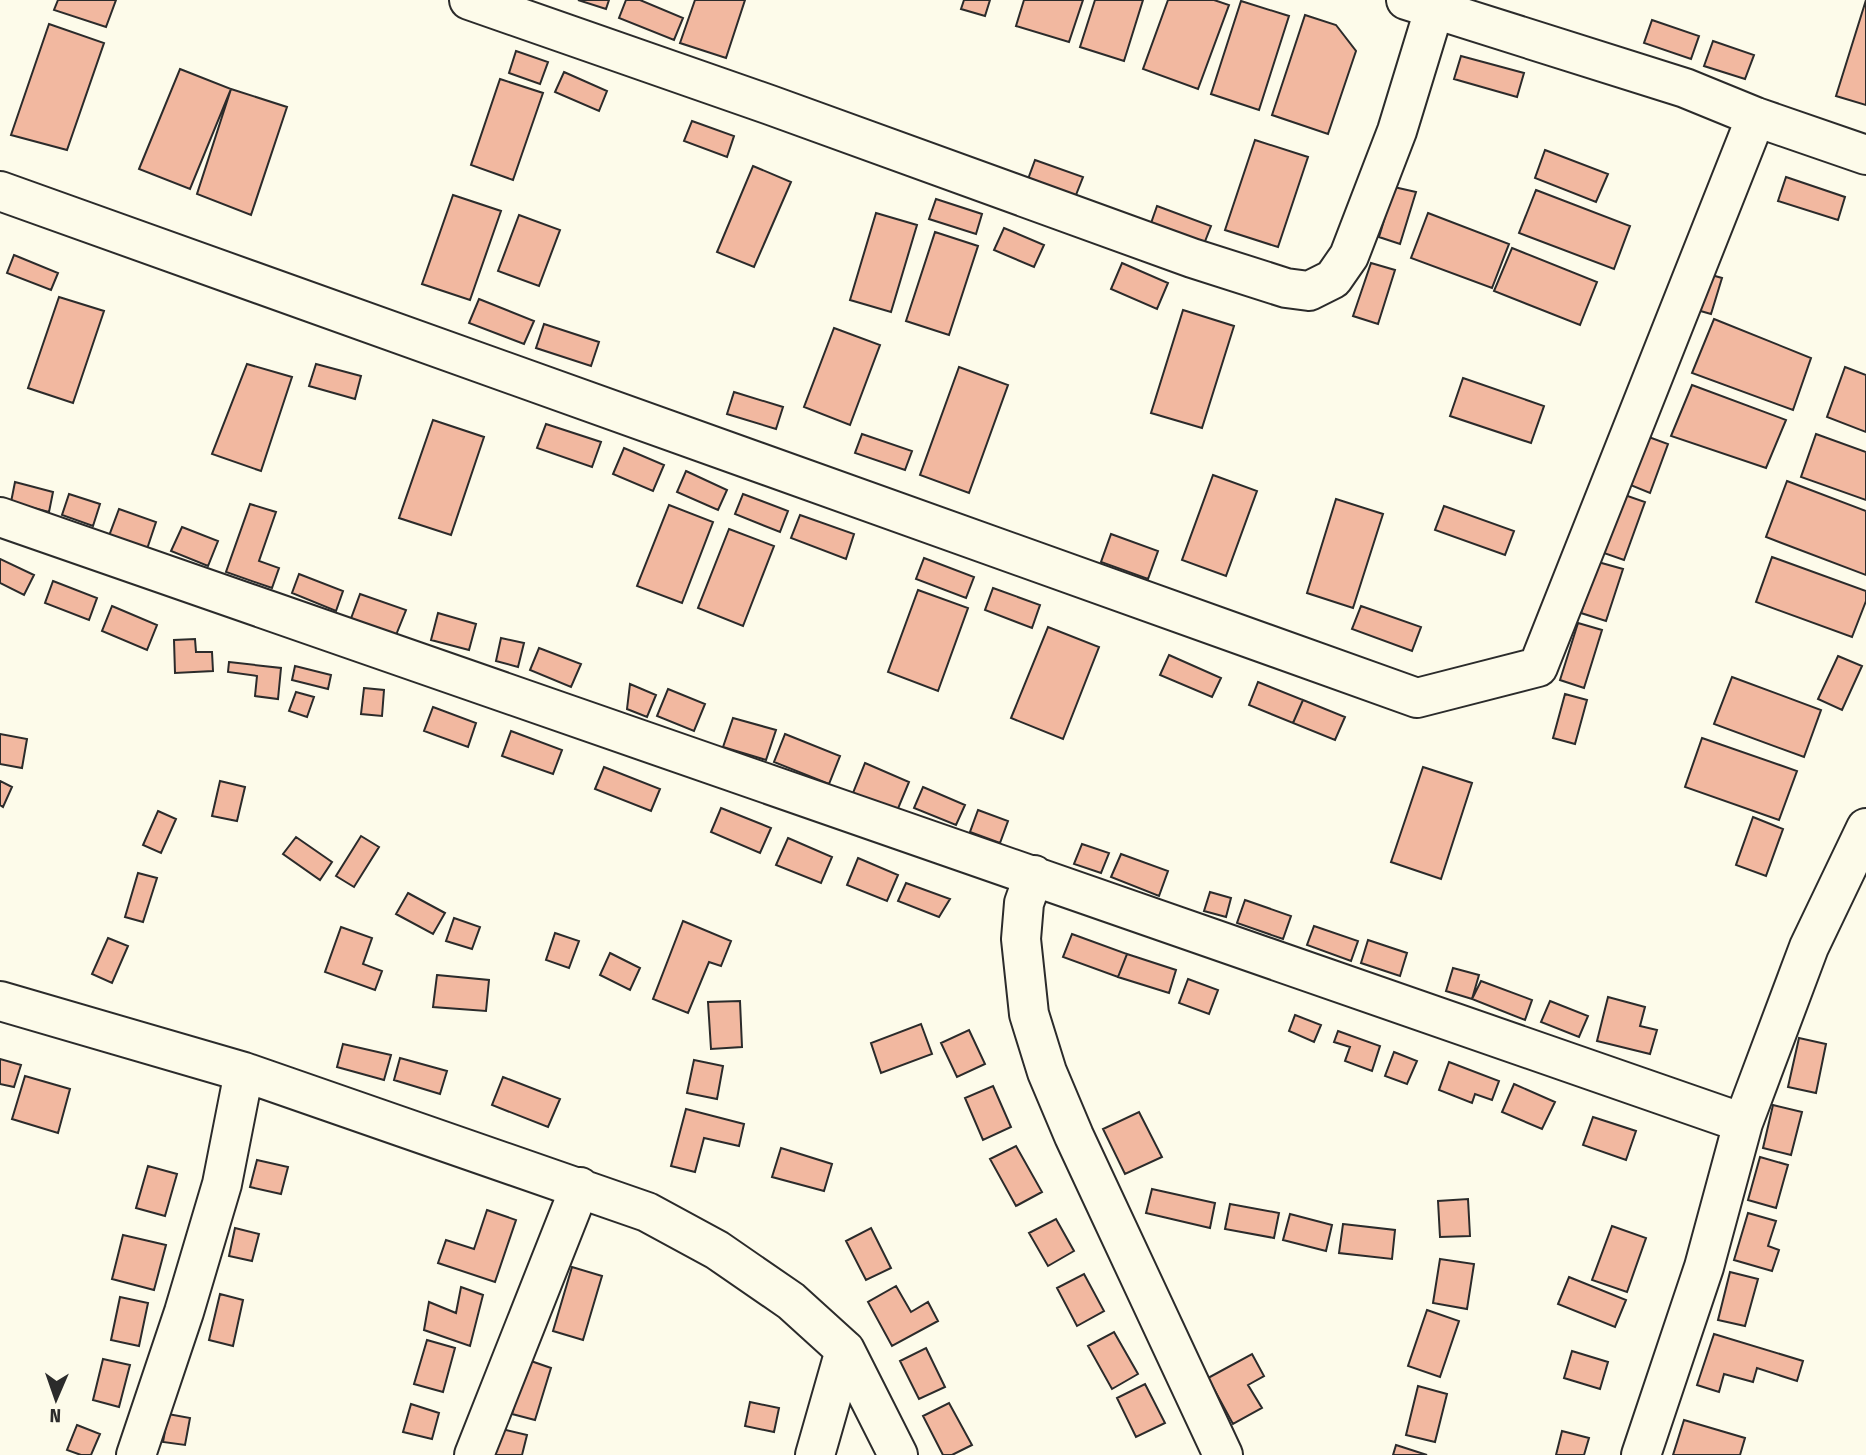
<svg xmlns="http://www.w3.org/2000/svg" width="1866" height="1455" font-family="'Fira Sans Condensed',sans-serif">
  <rect width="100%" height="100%" fill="#fdfbea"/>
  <path fill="#f2b8a0" stroke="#2b2b2b" stroke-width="2" d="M 58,0 L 116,0 L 106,27 L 54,10 Z
    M 578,0 L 609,0 L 606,9 Z
    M 626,0 L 640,0 L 683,18 L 674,40 L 619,18 Z
    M 695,0 L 745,0 L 726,58 L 680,43 Z
    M 964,0 L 990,0 L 985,16 L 961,9 Z
    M 1024,0 L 1083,0 L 1069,42 L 1016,26 Z
    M 1095,0 L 1143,0 L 1124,61 L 1080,47 Z
    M 1168,0 L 1214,0 L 1229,5 L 1198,89 L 1143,69 Z
    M 1866,0 L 1866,105 L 1836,96 Z
    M 1241,1 L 1289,16 L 1259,110 L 1211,94 Z
    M 1305,15 L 1336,25 L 1356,51 L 1328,134 L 1272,115 Z
    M 1652,20 L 1699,36 L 1691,59 L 1644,43 Z
    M 49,24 L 104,43 L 67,150 L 11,135 Z
    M 1713,41 L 1754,55 L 1745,79 L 1704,66 Z
    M 516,51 L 548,62 L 540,84 L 509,73 Z
    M 1461,56 L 1524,73 L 1517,97 L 1454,79 Z
    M 180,69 L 231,89 L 190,189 L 139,169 Z
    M 564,72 L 607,91 L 599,111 L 555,92 Z
    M 500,79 L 543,93 L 513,180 L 471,165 Z
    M 231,89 L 287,107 L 251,215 L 197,194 Z
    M 692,121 L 734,136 L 727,157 L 684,141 Z
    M 1255,140 L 1308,157 L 1278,247 L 1225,230 Z
    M 1545,150 L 1608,174 L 1596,202 L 1535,178 Z
    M 1035,160 L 1083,177 L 1074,200 L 1027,182 Z
    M 753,166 L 791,182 L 754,267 L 717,252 Z
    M 1786,177 L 1845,197 L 1838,220 L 1778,201 Z
    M 1394,187 L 1416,192 L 1400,244 L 1379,237 Z
    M 1536,190 L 1630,226 L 1614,269 L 1519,233 Z
    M 453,195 L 501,211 L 470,300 L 422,284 Z
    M 936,199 L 982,214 L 976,234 L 929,219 Z
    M 1157,206 L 1211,226 L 1202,249 L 1149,229 Z
    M 876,213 L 917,225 L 891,312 L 850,300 Z
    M 1428,213 L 1509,244 L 1492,288 L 1411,258 Z
    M 519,215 L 560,230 L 539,286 L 498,271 Z
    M 1004,228 L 1044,245 L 1034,267 L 994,250 Z
    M 935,232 L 978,246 L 949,335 L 906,321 Z
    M 1512,248 L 1597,282 L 1580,325 L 1494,291 Z
    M 14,255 L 58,273 L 51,290 L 7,273 Z
    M 1122,263 L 1168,283 L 1157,309 L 1111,289 Z
    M 1371,263 L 1395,270 L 1378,324 L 1353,316 Z
    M 1701,272 L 1722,278 L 1711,314 L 1690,308 Z
    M 59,297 L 104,311 L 73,403 L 28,388 Z
    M 479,299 L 534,321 L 524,344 L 469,323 Z
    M 1183,310 L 1234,326 L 1202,428 L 1151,413 Z
    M 1714,319 L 1811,358 L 1793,410 L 1692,373 Z
    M 544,324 L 599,342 L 591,366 L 536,348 Z
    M 834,328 L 880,345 L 850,425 L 804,407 Z
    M 247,364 L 292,377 L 261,471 L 212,454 Z
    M 316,364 L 361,376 L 355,399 L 309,386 Z
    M 959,367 L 1008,385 L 969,493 L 920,475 Z
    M 1845,367 L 1866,375 L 1866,432 L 1827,417 Z
    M 1463,378 L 1544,406 L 1531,443 L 1450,416 Z
    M 1692,385 L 1786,420 L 1766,468 L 1671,436 Z
    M 734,392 L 783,407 L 776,429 L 727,414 Z
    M 433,420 L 484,437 L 451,535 L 399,518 Z
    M 546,424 L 601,442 L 592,467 L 537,448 Z
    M 862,434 L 912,451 L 905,470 L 855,453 Z
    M 1816,434 L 1866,452 L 1866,500 L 1801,477 Z
    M 1646,436 L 1668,444 L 1650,493 L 1628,484 Z
    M 624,448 L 664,465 L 653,491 L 613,474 Z
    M 686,471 L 727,490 L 718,510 L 677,492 Z
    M 1213,475 L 1257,491 L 1226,576 L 1182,560 Z
    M 1787,481 L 1866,511 L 1866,575 L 1766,537 Z
    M 15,482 L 53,492 L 49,512 L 11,502 Z
    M 1619,493 L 1645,502 L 1624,560 L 1598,551 Z
    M 69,494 L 100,504 L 93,526 L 62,515 Z
    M 743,494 L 788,511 L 780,532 L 735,514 Z
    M 1336,499 L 1383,514 L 1353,608 L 1307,593 Z
    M 250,504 L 276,512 L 259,561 L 279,568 L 272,588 L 226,572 Z
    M 669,505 L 713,522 L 682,603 L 637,586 Z
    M 1444,506 L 1514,531 L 1505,555 L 1435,530 Z
    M 119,509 L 156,522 L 147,549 L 109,536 Z
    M 800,515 L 854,534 L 846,559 L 791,538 Z
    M 182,527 L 218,541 L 208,566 L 171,551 Z
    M 729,529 L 774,546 L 743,626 L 698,608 Z
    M 1111,534 L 1158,551 L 1148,579 L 1101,562 Z
    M 1772,557 L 1866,591 L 1866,601 L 1852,637 L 1756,602 Z
    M 924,558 L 974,577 L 966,598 L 916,579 Z
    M 0,559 L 34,575 L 24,595 L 0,583 Z
    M 1598,562 L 1623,569 L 1606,621 L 1581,613 Z
    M 299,574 L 343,591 L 336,611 L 292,593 Z
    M 53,581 L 97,598 L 89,620 L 45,603 Z
    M 993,588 L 1040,605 L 1032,628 L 985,610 Z
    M 918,590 L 968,608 L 938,691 L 888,672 Z
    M 360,594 L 406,610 L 394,640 L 349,624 Z
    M 112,606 L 157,625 L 147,650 L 102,631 Z
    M 1361,606 L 1421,627 L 1412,651 L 1352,629 Z
    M 438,613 L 476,624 L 469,650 L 431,640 Z
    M 1578,623 L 1602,630 L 1584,688 L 1560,680 Z
    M 1048,627 L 1099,647 L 1063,739 L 1011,718 Z
    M 501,638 L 524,643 L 518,667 L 496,661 Z
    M 195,639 L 196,652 L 212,652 L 213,671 L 175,673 L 174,640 Z
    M 539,648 L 581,664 L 571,687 L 530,670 Z
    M 1169,655 L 1221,678 L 1212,697 L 1160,675 Z
    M 1838,656 L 1862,666 L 1842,710 L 1818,699 Z
    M 229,662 L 281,668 L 278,699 L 255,696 L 257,676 L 228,672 Z
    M 295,666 L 331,675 L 328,689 L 292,680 Z
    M 1732,677 L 1821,710 L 1804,757 L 1714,724 Z
    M 1258,682 L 1303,700 L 1293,723 L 1249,705 Z
    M 630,684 L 656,695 L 647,717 L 627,709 Z
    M 364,688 L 384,690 L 382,716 L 361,714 Z
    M 668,689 L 705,704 L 694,731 L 657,716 Z
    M 296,692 L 314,697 L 307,717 L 289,711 Z
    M 1565,694 L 1587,700 L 1575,744 L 1553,738 Z
    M 1303,700 L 1345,717 L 1335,740 L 1293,723 Z
    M 433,707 L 476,723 L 468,747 L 424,731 Z
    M 733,718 L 776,730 L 766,760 L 723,747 Z
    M 511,731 L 562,750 L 553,774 L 502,756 Z
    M 0,734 L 27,739 L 22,768 L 0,764 Z
    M 785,734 L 840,756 L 829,784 L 774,762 Z
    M 1702,738 L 1797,771 L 1779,820 L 1685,787 Z
    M 865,763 L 909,782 L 897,811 L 853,793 Z
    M 604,767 L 660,789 L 651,811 L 595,789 Z
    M 1423,767 L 1472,783 L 1441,879 L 1391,862 Z
    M 0,781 L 12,787 L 3,807 L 0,805 Z
    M 220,781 L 245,787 L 237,821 L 212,816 Z
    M 923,787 L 965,805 L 956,825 L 914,808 Z
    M 721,808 L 771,828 L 760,853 L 711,832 Z
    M 978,810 L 1008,821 L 1000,843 L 970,832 Z
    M 158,811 L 176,819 L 161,853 L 143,845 Z
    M 1753,817 L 1783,829 L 1766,876 L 1736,865 Z
    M 361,836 L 379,847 L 354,887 L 336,876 Z
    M 296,837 L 332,862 L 320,880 L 283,854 Z
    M 788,838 L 832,857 L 821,883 L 776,865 Z
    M 1082,844 L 1109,853 L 1101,873 L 1074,864 Z
    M 1121,854 L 1168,871 L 1159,896 L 1111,877 Z
    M 858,858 L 898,875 L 887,901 L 847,885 Z
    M 138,873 L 157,878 L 143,922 L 125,917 Z
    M 906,883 L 950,899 L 939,917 L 898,901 Z
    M 1210,892 L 1231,898 L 1226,917 L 1204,911 Z
    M 408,893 L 445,913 L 433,934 L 396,914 Z
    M 1245,900 L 1291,916 L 1283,939 L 1237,923 Z
    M 454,918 L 480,927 L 472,949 L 446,941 Z
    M 683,921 L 731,941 L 721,966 L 709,962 L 688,1013 L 653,999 Z
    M 1314,926 L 1358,941 L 1351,961 L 1307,945 Z
    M 341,927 L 372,938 L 363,964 L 382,971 L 375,990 L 325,972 Z
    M 555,933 L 579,941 L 569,968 L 546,960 Z
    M 1072,934 L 1127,954 L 1118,977 L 1063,957 Z
    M 108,938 L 128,946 L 112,983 L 92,974 Z
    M 1368,940 L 1407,953 L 1400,976 L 1361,963 Z
    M 610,953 L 640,968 L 630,990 L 600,975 Z
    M 1127,954 L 1176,970 L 1169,993 L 1118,977 Z
    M 1453,968 L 1479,975 L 1472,999 L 1446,991 Z
    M 437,975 L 489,980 L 486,1011 L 433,1007 Z
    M 1188,979 L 1218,990 L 1209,1014 L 1179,1003 Z
    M 1481,981 L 1532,1000 L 1525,1020 L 1472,999 Z
    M 1608,997 L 1645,1007 L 1640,1026 L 1657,1030 L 1650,1054 L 1597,1041 Z
    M 740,1001 L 742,1047 L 711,1049 L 708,1002 Z
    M 1550,1001 L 1588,1016 L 1579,1037 L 1541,1022 Z
    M 1295,1015 L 1321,1025 L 1314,1042 L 1289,1031 Z
    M 921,1024 L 932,1054 L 881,1073 L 871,1043 Z
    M 969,1030 L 985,1064 L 957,1077 L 941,1043 Z
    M 1338,1031 L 1380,1046 L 1372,1071 L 1345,1061 L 1350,1047 L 1334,1042 Z
    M 1799,1038 L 1826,1044 L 1816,1093 L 1788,1087 Z
    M 343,1044 L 391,1055 L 384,1080 L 337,1067 Z
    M 1394,1052 L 1417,1061 L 1407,1084 L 1385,1076 Z
    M 400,1058 L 447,1071 L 440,1094 L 394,1080 Z
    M 0,1059 L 21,1065 L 14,1087 L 0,1084 Z
    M 694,1060 L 723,1066 L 717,1099 L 687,1093 Z
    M 1449,1062 L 1499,1081 L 1492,1100 L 1475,1094 L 1472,1103 L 1439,1090 Z
    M 25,1076 L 70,1089 L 58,1133 L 12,1119 Z
    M 503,1077 L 560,1099 L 548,1127 L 492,1105 Z
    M 1514,1084 L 1555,1102 L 1542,1129 L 1502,1112 Z
    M 993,1086 L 1011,1127 L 983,1140 L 965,1098 Z
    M 1773,1105 L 1802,1112 L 1791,1155 L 1763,1148 Z
    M 686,1109 L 744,1124 L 739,1146 L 704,1138 L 695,1172 L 671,1166 Z
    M 1139,1112 L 1162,1157 L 1125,1174 L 1103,1129 Z
    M 1593,1117 L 1636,1131 L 1626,1160 L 1583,1145 Z
    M 1016,1146 L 1042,1192 L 1016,1206 L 990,1159 Z
    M 781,1148 L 832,1164 L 824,1191 L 772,1177 Z
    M 1760,1157 L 1788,1165 L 1776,1208 L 1748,1200 Z
    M 257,1160 L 288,1167 L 281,1194 L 250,1187 Z
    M 148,1166 L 177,1174 L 165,1216 L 136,1208 Z
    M 1152,1189 L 1215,1203 L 1210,1228 L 1146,1213 Z
    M 1468,1199 L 1470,1236 L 1440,1237 L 1438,1201 Z
    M 1230,1204 L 1279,1213 L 1274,1238 L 1225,1229 Z
    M 487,1210 L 516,1220 L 495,1282 L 438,1263 L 446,1240 L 474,1249 Z
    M 1748,1213 L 1776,1221 L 1768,1246 L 1779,1250 L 1772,1271 L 1734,1260 Z
    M 1290,1214 L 1332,1225 L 1326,1251 L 1283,1240 Z
    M 1056,1219 L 1074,1251 L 1048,1266 L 1029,1233 Z
    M 1343,1224 L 1395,1230 L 1392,1259 L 1339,1253 Z
    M 1612,1226 L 1646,1238 L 1627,1292 L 1592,1280 Z
    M 235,1228 L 259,1234 L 252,1261 L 229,1256 Z
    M 871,1228 L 891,1268 L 866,1280 L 846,1241 Z
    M 123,1235 L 166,1245 L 154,1290 L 112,1279 Z
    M 1440,1259 L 1474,1264 L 1467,1309 L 1433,1303 Z
    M 572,1267 L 602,1276 L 583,1340 L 553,1331 Z
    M 1730,1272 L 1758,1279 L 1745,1326 L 1718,1320 Z
    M 1084,1274 L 1104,1311 L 1077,1326 L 1057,1288 Z
    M 1569,1277 L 1626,1300 L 1615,1327 L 1558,1304 Z
    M 896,1286 L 911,1312 L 928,1302 L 938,1321 L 892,1346 L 868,1302 Z
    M 461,1287 L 483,1295 L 470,1346 L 424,1330 L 429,1302 L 456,1313 Z
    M 220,1294 L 243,1300 L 233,1346 L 209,1340 Z
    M 120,1297 L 148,1303 L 139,1346 L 111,1340 Z
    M 1427,1310 L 1459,1321 L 1440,1377 L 1408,1366 Z
    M 1114,1332 L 1138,1374 L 1112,1389 L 1088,1346 Z
    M 1714,1334 L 1803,1361 L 1797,1381 L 1757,1368 L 1753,1382 L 1724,1374 L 1719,1392 L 1697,1385 Z
    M 427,1340 L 455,1348 L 443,1392 L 414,1384 Z
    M 926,1348 L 945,1387 L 919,1399 L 900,1361 Z
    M 1572,1351 L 1608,1362 L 1600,1389 L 1564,1378 Z
    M 1252,1354 L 1264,1376 L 1248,1385 L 1262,1408 L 1233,1424 L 1208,1378 Z
    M 103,1359 L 130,1365 L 119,1407 L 93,1400 Z
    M 528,1360 L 551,1368 L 535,1420 L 512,1414 Z
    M 1145,1384 L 1165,1423 L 1136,1437 L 1117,1398 Z
    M 1418,1386 L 1447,1394 L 1435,1442 L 1406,1435 Z
    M 750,1402 L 779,1408 L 774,1432 L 745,1426 Z
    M 949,1403 L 972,1445 L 952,1455 L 943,1455 L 923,1416 Z
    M 411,1404 L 439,1413 L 432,1439 L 403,1432 Z
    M 168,1414 L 190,1418 L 185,1445 L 163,1442 Z
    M 1684,1420 L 1745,1438 L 1740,1455 L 1673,1455 Z
    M 77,1425 L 100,1434 L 91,1455 L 81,1455 L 67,1450 Z
    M 502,1429 L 527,1435 L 522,1455 L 495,1455 Z
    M 1562,1431 L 1589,1438 L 1584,1455 L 1556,1455 Z
    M 1396,1445 L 1427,1455 L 1393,1455 Z"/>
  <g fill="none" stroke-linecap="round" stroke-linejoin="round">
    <g stroke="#2b2b2b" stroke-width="42">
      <path id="minor" d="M 469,0 L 770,105 L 1192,258 L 1286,288 L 1309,291 L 1333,279 L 1349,256 L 1397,131 L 1434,10
        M 1406,0 L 1685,88 L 1756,117 L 1866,155
        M 0,191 L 1417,698 L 1538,667 L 1756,117
        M 0,517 L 1743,1123
        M 1034,875 L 1024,903 L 1021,939 L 1029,1014 L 1047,1072 L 1074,1136 L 1223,1455
        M 0,1001 L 244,1072 L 647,1212 L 717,1250 L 791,1301 L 845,1350 L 898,1455
        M 136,1455 L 184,1312 L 222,1184 L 244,1072
        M 474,1455 L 580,1187
        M 815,1455 L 845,1350
        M 1641,1455 L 1704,1267 L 1743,1123 L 1809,947 L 1866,828"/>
    </g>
    <use href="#minor" stroke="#fdfbea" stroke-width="38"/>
  </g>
  <g transform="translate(56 1399) rotate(182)" stroke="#fdfbea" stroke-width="5" paint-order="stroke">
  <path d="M0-5L12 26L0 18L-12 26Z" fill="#2b2b2b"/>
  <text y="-10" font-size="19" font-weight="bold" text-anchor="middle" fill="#2b2b2b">N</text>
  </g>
</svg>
